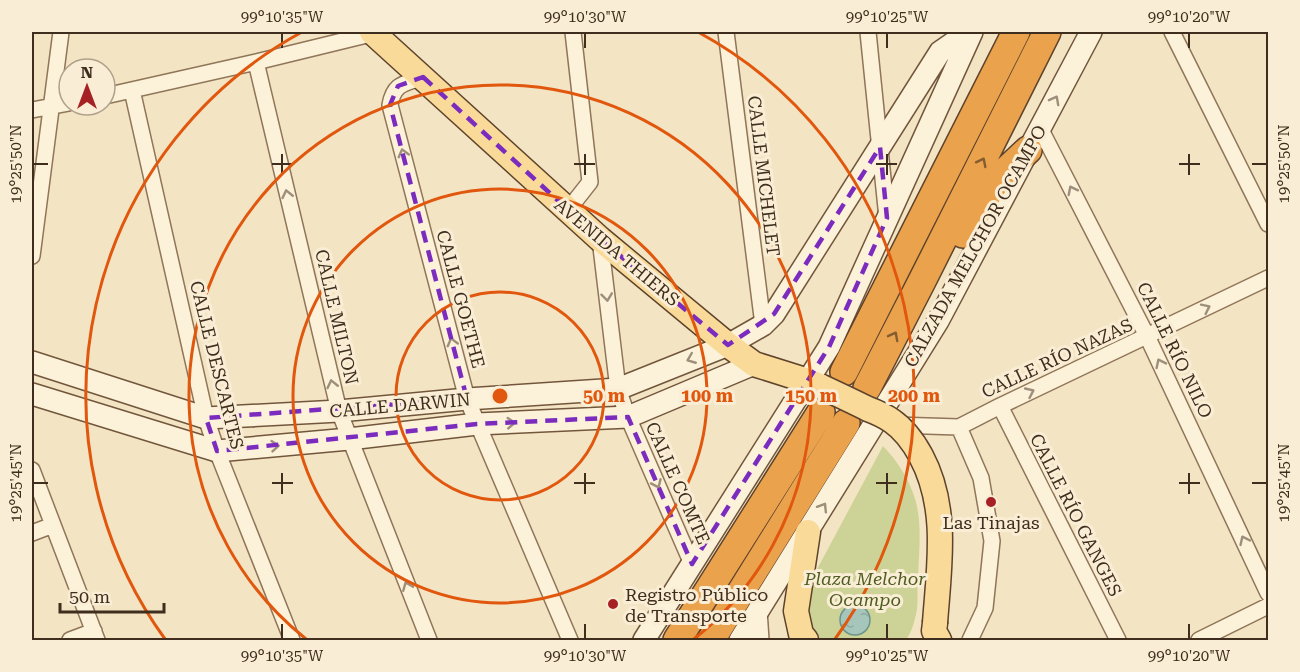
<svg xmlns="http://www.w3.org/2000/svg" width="1300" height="672" font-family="'Roboto Serif',serif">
  <defs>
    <pattern id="water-ripples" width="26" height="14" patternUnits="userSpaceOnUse" patternTransform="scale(1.5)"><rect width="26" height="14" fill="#a6c6bc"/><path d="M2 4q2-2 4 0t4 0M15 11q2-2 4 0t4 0" fill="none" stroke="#90aaa1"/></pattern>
  </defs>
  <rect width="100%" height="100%" fill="#f3e4c4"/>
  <path fill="#cdd396" d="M 883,446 C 896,460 906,474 913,493 C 923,519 919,549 918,577 C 917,587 918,599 917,609 C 915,620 912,632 906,640 L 814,640 L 805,616 L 807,588 Z"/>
  <path fill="url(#water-ripples)" stroke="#6c958a" stroke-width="1.5" d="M840 620a15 15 0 1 1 30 0a15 15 0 1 1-30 0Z"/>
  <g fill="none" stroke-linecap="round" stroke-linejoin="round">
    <g stroke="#907558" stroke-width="18">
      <path id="street" d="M 726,32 L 763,325
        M 868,32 L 887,218
        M 1172,32 L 1268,224
        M 256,62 L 339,411 L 429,640
        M 423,77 C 404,84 394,83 390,105 L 467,399 L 570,640
        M 132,90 L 206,418 L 217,451 L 292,640
        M 105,96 L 256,62 L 379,32
        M 32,110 L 69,103
        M 1040,128 L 1147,336 L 1268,593
        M 568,210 L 590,182 L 573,32
        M 600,239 L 618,389 L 628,417 L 692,564
        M 32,256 L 61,32
        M 1000,406 L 1118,640
        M 895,425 L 959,427 L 1000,406 L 1268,278
        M 959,427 L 981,478 L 992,541 L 985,608 L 970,640
        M 32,470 L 97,640
        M 32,533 L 53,525
        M 759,610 L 761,640
        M 70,640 L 94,631
        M 1199,640 L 1268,606"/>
    </g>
    <g stroke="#72563b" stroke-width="24">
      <path id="secondary" d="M 32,362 L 206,418 L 339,411 L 467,399 L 618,389 L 728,345 L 763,325 L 774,314 L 940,52 L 969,32
        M 32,394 L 217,451 L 349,439 L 477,424 L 628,417 L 754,364
        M 644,640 L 829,347 L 972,32
        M 740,640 L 938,321 L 1091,32"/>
    </g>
    <g stroke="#5e432c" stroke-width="27">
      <path id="primary" d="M 372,32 L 600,239 L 728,345 L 754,364 L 808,381 L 822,387
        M 935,623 L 934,631 L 939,640
        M 806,640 L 801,634 L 796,611 L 808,532"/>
    </g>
    <g stroke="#5e432c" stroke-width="30">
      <path id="highway" d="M 963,234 L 998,178 L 1028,150
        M 844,372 L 1016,32
        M 867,388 L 923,279 L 1047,32
        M 677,640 L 821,412
        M 711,640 L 846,423"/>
    </g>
    <use href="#street" stroke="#fcf1d9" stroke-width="15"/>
    <use href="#secondary" stroke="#fcf1d9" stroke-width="21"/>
    <use href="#primary" stroke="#f9da99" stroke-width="24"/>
    <use href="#highway" stroke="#eba24d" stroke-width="27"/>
    <g stroke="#5e432c" stroke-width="27" stroke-linecap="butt">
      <path id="primary-bridge" d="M 822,387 C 837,394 852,401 868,409 C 876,412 885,416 892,421 C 905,430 914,443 921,456 C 949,508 939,567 935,623"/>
    </g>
    <use href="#primary-bridge" stroke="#f9da99" stroke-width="24"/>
  </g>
  <defs><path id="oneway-chevron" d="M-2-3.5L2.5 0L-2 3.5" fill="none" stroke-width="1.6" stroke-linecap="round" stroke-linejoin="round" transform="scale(1.5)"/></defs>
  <g stroke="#9e8f7b">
    <use href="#oneway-chevron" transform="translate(1055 100) rotate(-62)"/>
    <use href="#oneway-chevron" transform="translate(403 153) rotate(-105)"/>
    <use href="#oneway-chevron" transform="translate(1072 190) rotate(-117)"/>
    <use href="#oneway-chevron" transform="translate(287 194) rotate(-103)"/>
    <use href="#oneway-chevron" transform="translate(607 297) rotate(83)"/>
    <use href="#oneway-chevron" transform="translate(1206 308) rotate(-26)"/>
    <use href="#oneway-chevron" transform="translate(452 342) rotate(-105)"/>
    <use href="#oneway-chevron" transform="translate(691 359) rotate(158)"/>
    <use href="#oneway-chevron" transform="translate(1160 363) rotate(-116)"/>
    <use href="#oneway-chevron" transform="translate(332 384) rotate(-103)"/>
    <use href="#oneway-chevron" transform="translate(1030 392) rotate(-25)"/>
    <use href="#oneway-chevron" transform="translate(511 423) rotate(-3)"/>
    <use href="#oneway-chevron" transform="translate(275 446) rotate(-5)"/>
    <use href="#oneway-chevron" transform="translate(657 484) rotate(66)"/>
    <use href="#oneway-chevron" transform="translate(823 507) rotate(-58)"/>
    <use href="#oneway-chevron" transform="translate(1244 540) rotate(-115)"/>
    <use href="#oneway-chevron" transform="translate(407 586) rotate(-112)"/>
  </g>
  <g stroke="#845c30">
    <use href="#oneway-chevron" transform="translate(982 162) rotate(-63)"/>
    <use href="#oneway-chevron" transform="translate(894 336) rotate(-62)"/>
  </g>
  <path fill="none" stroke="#7b2cbf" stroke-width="4.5" stroke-dasharray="12 8" stroke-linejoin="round" d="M 423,77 L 600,239 L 728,345 L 774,314 L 880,147 L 887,218 L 829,347 L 692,564 L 628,417 L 477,424 L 217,451 L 206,418 L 467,399 L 390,105 L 398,86 Z"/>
  <path fill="none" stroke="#3f2d1d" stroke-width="2" d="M 282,33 L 282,48M 585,33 L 585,48M 887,33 L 887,48M 1189,33 L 1189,48M 282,154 L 282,175M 585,154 L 585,175M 887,154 L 887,175M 1189,154 L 1189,175M 33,164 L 48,164M 272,164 L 293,164M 574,164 L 595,164M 876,164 L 897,164M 1179,164 L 1200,164M 1252,164 L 1267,164M 282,473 L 282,494M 585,473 L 585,494M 887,473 L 887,494M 1189,473 L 1189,494M 33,483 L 48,483M 272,483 L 293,483M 574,483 L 595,483M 876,483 L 897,483M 1179,483 L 1200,483M 1252,483 L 1267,483M 282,624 L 282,639M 585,624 L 585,639M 887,624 L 887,639M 1189,624 L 1189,639"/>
  <g fill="none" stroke="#e0570d" stroke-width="3">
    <circle cx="500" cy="396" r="104"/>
    <circle cx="500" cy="396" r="207"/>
    <path d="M306 639A311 311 0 1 1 694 639"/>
    <path d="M165 639A414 414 0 0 1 302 32M698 32A414 414 0 0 1 835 639"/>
  </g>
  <g fill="#a62124" stroke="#f9eed5" stroke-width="2">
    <circle cx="991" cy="502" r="6"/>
    <circle cx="613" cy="604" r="6"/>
  </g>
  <g text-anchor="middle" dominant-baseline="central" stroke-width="6" stroke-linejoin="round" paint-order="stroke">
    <g font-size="18" fill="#3f2d1d" stroke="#f9eed5">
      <text transform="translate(764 176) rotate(83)">CALLE MICHELET</text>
      <text transform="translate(975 246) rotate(-61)">CALZADA MELCHOR OCAMPO</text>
      <text transform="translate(617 252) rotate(40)">AVENIDA THIERS</text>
      <text transform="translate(461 299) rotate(75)">CALLE GOETHE</text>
      <text transform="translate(337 317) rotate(77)">CALLE MILTON</text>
      <text transform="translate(1175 350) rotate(64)">CALLE RÍO NILO</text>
      <text transform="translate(1057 358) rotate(-25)">CALLE RÍO NAZAS</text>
      <text transform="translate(217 365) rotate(76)">CALLE DESCARTES</text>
      <text transform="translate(400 405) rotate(-5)">CALLE DARWIN</text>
      <text transform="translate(678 483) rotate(66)">CALLE COMTE</text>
      <text transform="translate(1076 515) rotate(63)">CALLE RÍO GANGES</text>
    </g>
    <g font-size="18" fill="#3f2d1d" stroke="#f9eed5">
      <text x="991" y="522">Las Tinajas</text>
      <text x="625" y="594" text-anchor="start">Registro Público<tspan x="625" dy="21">de Transporte</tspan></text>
    </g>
    <g font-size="18" font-style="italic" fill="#4f5d22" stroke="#f9eed5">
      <text x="865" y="578">Plaza Melchor<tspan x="865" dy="21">Ocampo</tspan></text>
    </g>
  </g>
  <circle cx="500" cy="396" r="9" fill="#e0570d" stroke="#f9eed5" stroke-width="3"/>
  <g font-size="18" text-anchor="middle" font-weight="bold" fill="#e0570d" stroke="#f9eed5" stroke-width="6" stroke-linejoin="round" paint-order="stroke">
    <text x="604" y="402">50 m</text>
    <text x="707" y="402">100 m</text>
    <text x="811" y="402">150 m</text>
    <text x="914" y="402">200 m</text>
  </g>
  <rect width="1300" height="672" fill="none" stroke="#f9eed5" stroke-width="66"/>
  <g transform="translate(87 87)"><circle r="28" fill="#f9eed5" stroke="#afa18b" stroke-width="1.5"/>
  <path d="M0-4.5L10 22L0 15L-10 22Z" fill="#a62124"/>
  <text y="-9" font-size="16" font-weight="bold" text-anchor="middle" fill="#3f2d1d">N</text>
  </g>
  <path d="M60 603v9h104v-9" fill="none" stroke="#3f2d1d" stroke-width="3"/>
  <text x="69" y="603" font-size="18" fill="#3f2d1d" stroke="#f9eed5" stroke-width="4.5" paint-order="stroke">50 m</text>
  <rect x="33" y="33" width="1234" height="606" fill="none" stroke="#3f2d1d" stroke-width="2"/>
  <g font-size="15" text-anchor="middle" fill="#3f2d1d">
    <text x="282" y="22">99°10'35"W</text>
    <text x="585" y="22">99°10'30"W</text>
    <text x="887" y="22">99°10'25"W</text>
    <text x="1189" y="22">99°10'20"W</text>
    <text transform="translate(16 164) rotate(-90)" y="5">19°25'50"N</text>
    <text transform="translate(1284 164) rotate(-90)" y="5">19°25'50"N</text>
    <text transform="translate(16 483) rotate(-90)" y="5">19°25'45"N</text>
    <text transform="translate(1284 483) rotate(-90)" y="5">19°25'45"N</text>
    <text x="282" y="661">99°10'35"W</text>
    <text x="585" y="661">99°10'30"W</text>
    <text x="887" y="661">99°10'25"W</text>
    <text x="1189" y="661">99°10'20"W</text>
  </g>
</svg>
